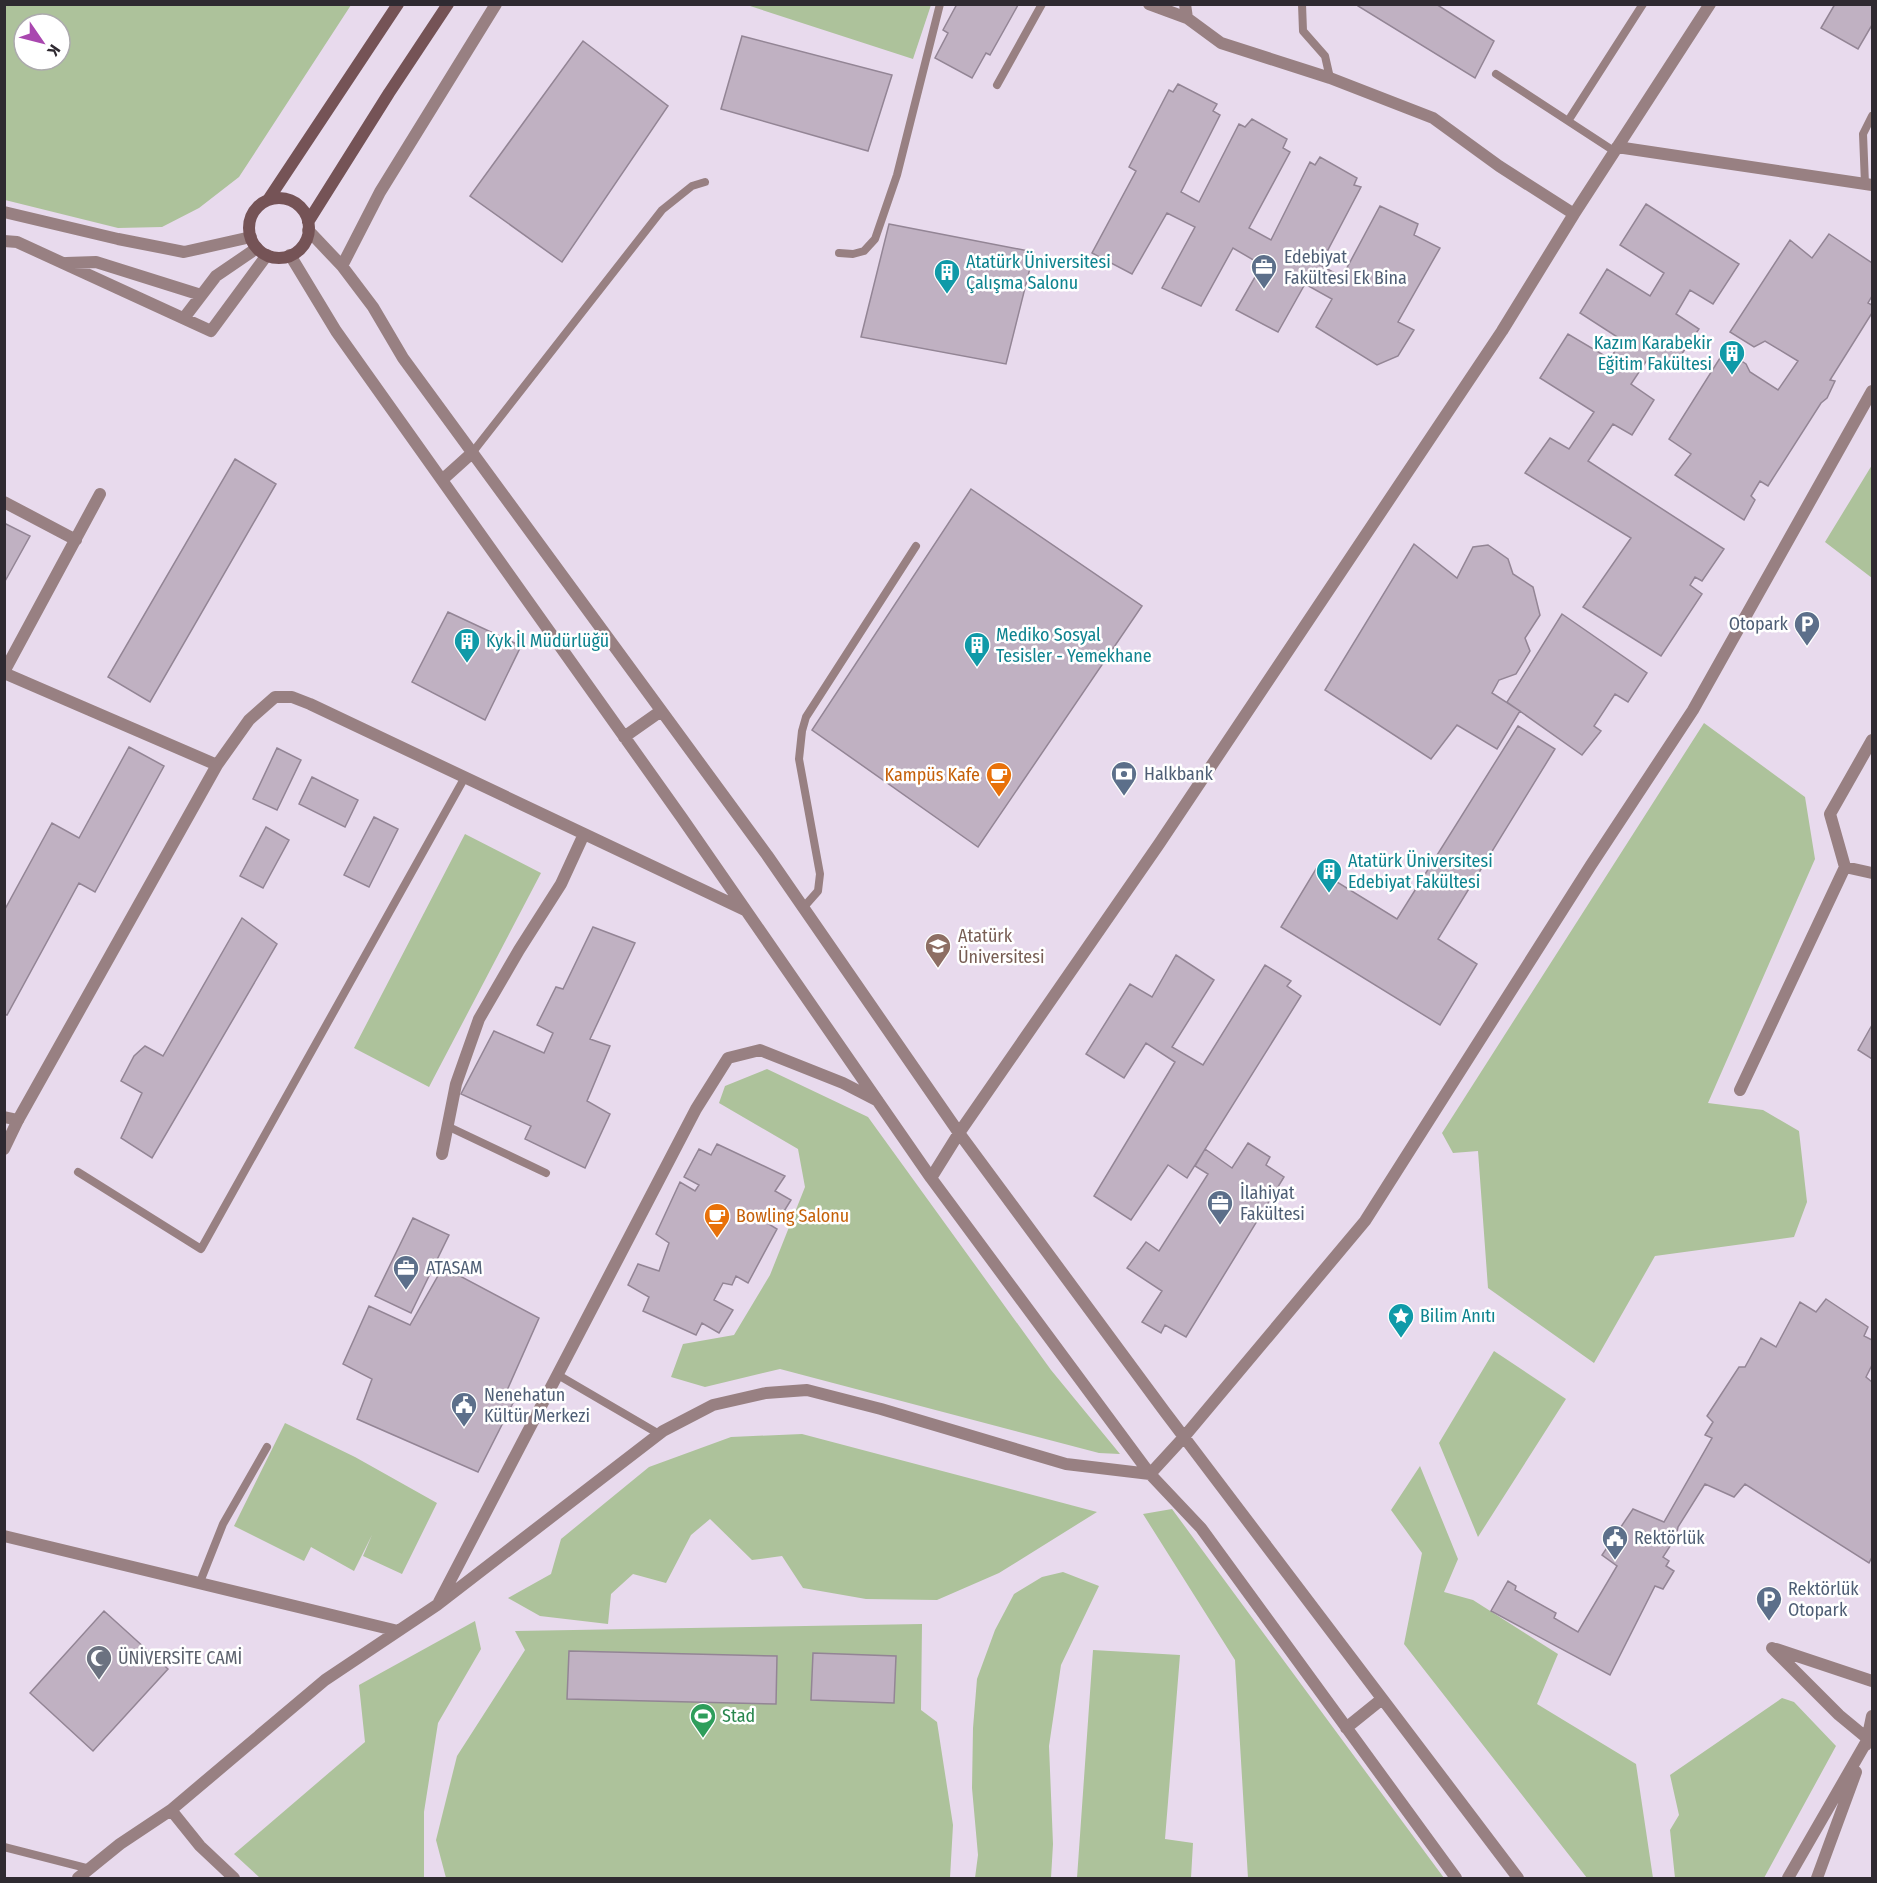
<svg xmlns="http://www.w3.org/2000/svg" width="1877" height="1883" font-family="'Fira Sans Condensed',sans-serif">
  <rect width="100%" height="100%" fill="#e8daed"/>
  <path fill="#adc29b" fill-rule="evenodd" d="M 4,5 L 5,4 L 351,5 L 239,177 L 199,208 L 162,227 L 118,228 L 5,200 ZM 24,24 L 60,24 L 60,60 L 24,60 Z
    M 747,5 L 931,4 L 931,5 L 913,59 Z
    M 1872,465 L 1872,578 L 1825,542 Z
    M 1704,723 L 1805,797 L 1815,859 L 1708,1103 L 1763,1110 L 1799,1131 L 1807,1202 L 1794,1237 L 1655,1256 L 1594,1363 L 1488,1288 L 1478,1151 L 1453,1153 L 1442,1133 Z
    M 465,834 L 541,873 L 429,1087 L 354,1048 Z
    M 767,1069 L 868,1117 L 1051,1370 L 1120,1454 L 1099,1453 L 780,1369 L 705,1387 L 671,1377 L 683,1344 L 734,1335 L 770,1275 L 805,1187 L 798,1149 L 719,1103 L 725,1086 Z
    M 1494,1351 L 1566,1399 L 1478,1537 L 1439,1443 Z
    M 285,1423 L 355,1457 L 437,1503 L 402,1574 L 363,1556 L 372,1535 L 354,1571 L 311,1547 L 304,1561 L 234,1526 Z
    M 802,1434 L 1097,1512 L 999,1573 L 937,1600 L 866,1599 L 803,1588 L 782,1556 L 752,1560 L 710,1519 L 691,1535 L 666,1583 L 633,1574 L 611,1594 L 608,1624 L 540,1616 L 508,1598 L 551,1574 L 561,1539 L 649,1467 L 731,1437 Z
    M 1420,1466 L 1458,1559 L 1444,1592 L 1473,1600 L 1558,1654 L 1537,1704 L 1636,1764 L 1653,1878 L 1587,1878 L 1404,1644 L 1422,1553 L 1391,1510 Z
    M 1172,1509 L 1444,1878 L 1248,1878 L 1235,1660 L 1143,1514 Z
    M 1063,1572 L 1099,1586 L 1061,1665 L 1049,1746 L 1053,1844 L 1051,1878 L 975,1878 L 978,1855 L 972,1788 L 973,1728 L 977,1679 L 995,1630 L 1014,1594 L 1042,1577 Z
    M 475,1621 L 481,1649 L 438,1723 L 424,1812 L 424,1878 L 260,1878 L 234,1854 L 365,1742 L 359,1685 Z
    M 922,1624 L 921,1710 L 937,1722 L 953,1825 L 950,1878 L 446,1878 L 436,1840 L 457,1756 L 525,1650 L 515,1631 Z
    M 1093,1650 L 1180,1655 L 1165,1839 L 1193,1843 L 1191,1878 L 1077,1878 Z
    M 1782,1698 L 1794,1702 L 1836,1746 L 1764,1878 L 1675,1878 L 1670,1830 L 1679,1815 L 1670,1775 Z"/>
  <path fill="#c0b1c2" stroke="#938595" stroke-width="1.5" d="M 957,4 L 1018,5 L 990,55 L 986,53 L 972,78 L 935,58 L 948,33 L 943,30 Z
    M 1359,4 L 1436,4 L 1494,41 L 1475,78 L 1358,6 Z
    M 1835,4 L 1872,4 L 1872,25 L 1858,49 L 1821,28 Z
    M 742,36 L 892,75 L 868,151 L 721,109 Z
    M 583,41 L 668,106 L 562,262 L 470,196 Z
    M 1178,84 L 1217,104 L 1213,111 L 1220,115 L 1181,192 L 1199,202 L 1239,124 L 1245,127 L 1252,119 L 1287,139 L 1283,148 L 1290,152 L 1249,228 L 1271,240 L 1310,162 L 1315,165 L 1320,157 L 1357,178 L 1354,185 L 1361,187 L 1320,265 L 1342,277 L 1380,206 L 1418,224 L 1414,235 L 1440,248 L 1398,322 L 1414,330 L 1398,356 L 1377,365 L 1316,327 L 1332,299 L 1305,284 L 1278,332 L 1236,310 L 1262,265 L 1233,248 L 1201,306 L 1162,288 L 1195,227 L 1167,213 L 1132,274 L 1092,253 L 1136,171 L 1129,167 L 1169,90 L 1173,92 Z
    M 1646,204 L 1739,264 L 1713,304 L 1690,290 L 1676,314 L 1699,329 L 1670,371 L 1649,357 L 1631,384 L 1654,400 L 1632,435 L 1613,424 L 1588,461 L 1724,549 L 1702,581 L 1695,577 L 1690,585 L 1702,594 L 1661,656 L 1583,607 L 1631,538 L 1525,473 L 1550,438 L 1569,449 L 1594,412 L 1540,378 L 1568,334 L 1610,359 L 1622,340 L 1580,313 L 1607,269 L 1650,296 L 1664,273 L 1620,245 Z
    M 889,224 L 1034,252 L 1006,364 L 861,337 Z
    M 1829,234 L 1872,263 L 1872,296 L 1868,303 L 1872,305 L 1872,313 L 1830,380 L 1835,381 L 1827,398 L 1821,403 L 1768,486 L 1760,481 L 1751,496 L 1755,500 L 1744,520 L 1675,475 L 1691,454 L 1669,439 L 1725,350 L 1746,364 L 1750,372 L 1778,390 L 1798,361 L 1765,341 L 1754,347 L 1730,332 L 1790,240 L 1812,258 Z
    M 235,459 L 276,484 L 150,702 L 108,677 Z
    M 971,489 L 1142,606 L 978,847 L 812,730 Z
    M 4,523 L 30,536 L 4,583 Z
    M 1414,544 L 1457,578 L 1473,547 L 1488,545 L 1508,559 L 1513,574 L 1533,587 L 1540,615 L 1525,638 L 1530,651 L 1516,674 L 1499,680 L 1492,693 L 1520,711 L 1497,749 L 1457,725 L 1431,759 L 1325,690 Z
    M 448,612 L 521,646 L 485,720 L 412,682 Z
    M 1562,614 L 1647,673 L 1628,702 L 1615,694 L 1594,726 L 1601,731 L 1582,755 L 1507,702 Z
    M 1518,726 L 1555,749 L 1438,939 L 1477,964 L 1440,1025 L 1281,927 L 1316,869 L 1397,919 Z
    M 129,747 L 164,766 L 95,892 L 79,883 L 7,1015 L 4,1014 L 4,911 L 52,823 L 79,838 Z
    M 277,748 L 301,760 L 277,810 L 253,799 Z
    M 312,777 L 358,800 L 345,827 L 299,804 Z
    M 374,817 L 398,829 L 369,887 L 344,875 Z
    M 266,827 L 289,840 L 263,888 L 240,876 Z
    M 242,918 L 277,944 L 152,1158 L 121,1138 L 142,1093 L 121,1081 L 134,1056 L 145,1046 L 163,1056 Z
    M 593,927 L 635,943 L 590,1039 L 610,1046 L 587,1101 L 610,1114 L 585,1168 L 525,1139 L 531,1126 L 461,1094 L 494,1031 L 544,1053 L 553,1033 L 537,1025 L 556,987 L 563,989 Z
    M 1176,955 L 1214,980 L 1172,1047 L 1203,1065 L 1265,965 L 1291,981 L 1287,986 L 1301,996 L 1187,1178 L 1168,1165 L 1131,1220 L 1094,1196 L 1175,1062 L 1146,1043 L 1124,1078 L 1086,1054 L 1130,984 L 1152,997 Z
    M 1872,1025 L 1872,1059 L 1858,1050 Z
    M 1248,1143 L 1270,1157 L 1266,1165 L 1284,1177 L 1186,1337 L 1165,1325 L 1161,1333 L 1142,1322 L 1162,1291 L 1127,1268 L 1146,1242 L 1159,1251 L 1208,1174 L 1195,1166 L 1205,1149 L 1232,1168 Z
    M 717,1144 L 785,1176 L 775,1191 L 791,1200 L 778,1221 L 765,1214 L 762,1220 L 777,1229 L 748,1283 L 736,1276 L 732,1285 L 723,1283 L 714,1300 L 733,1310 L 719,1333 L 702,1323 L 696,1335 L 643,1311 L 649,1297 L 628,1285 L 638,1264 L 659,1271 L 669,1243 L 656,1234 L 680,1182 L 695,1191 L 699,1185 L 684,1177 L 699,1149 L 711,1155 Z
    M 413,1218 L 449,1235 L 411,1313 L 375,1296 Z
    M 443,1267 L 539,1318 L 505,1395 L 514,1401 L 478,1472 L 357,1419 L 372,1379 L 343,1364 L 369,1306 L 410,1325 Z
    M 1826,1299 L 1868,1327 L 1864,1336 L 1872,1340 L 1872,1365 L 1866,1377 L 1872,1382 L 1872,1557 L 1869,1563 L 1745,1484 L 1734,1497 L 1705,1484 L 1678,1527 L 1676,1537 L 1663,1557 L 1669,1561 L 1666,1566 L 1674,1571 L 1663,1589 L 1655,1586 L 1610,1675 L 1491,1611 L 1508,1581 L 1516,1586 L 1515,1590 L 1556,1613 L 1554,1618 L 1578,1632 L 1617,1566 L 1602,1555 L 1633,1509 L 1664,1522 L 1712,1438 L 1705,1435 L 1713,1422 L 1707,1416 L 1739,1367 L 1745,1367 L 1761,1338 L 1776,1347 L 1800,1302 L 1816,1312 Z
    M 104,1611 L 168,1669 L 93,1751 L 30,1693 Z
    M 569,1651 L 777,1656 L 776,1704 L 567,1699 Z
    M 813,1653 L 896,1656 L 894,1703 L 811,1700 Z"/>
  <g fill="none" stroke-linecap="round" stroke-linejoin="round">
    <path stroke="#988082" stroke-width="8" d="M 1302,4 L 1303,31 L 1325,56 L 1330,78
      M 1496,74 L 1614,151
      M 997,85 L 1042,4
      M 1568,121 L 1643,4
      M 1865,184 L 1863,134 L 1872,116
      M 839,253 L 853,254 L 864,251 L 875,239 L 897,175 L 940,4
      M 472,453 L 662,210 L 692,186 L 705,182
      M 803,908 L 818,891 L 820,874 L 799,759 L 802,731 L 806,717 L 916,546
      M 447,1126 L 546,1173
      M 78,1172 L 201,1249 L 465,777
      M 558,1375 L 659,1434
      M 200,1582 L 223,1524 L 267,1447
      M 4,1847 L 90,1869"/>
    <path stroke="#988082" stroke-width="12" d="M 4,1117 L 18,1120"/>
    <path stroke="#988082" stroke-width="12" d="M 1149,4 L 1187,18
      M 1185,4 L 1187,18 L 1221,43 L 1330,78 L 1433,118 L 1499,166 L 1574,214
      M 1617,147 L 1872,185
      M 4,212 L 118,239 L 184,252 L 251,237
      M 308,230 L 342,266 L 373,307 L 403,358 L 767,855 L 959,1133 L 1165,1412 L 1518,1878
      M 4,241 L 17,242 L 211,331 L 267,255
      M 290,255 L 336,331 L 682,818 L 931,1178 L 1150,1474 L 1201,1528 L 1456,1878
      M 66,263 L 96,262 L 201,295
      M 342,266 L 380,192 L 496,4
      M 184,318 L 216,276 L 257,248
      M 442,480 L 472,453
      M 4,502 L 76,540
      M 4,672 L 100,494
      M 4,673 L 217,765
      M 624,737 L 661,711
      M 1845,867 L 1872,873
      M 1740,1090 L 1845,867 L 1830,814 L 1872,740
      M 4,1149 L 18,1120 L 217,765 L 249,720 L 275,697 L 292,697 L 310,704 L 745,910
      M 442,1154 L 456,1084 L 479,1019 L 519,950 L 561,884 L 584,834
      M 931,1178 L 959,1133 L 1159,844 L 1502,331 L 1574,214 L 1710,4
      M 4,1536 L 398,1631
      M 439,1602 L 696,1109 L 728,1058 L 760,1050 L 843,1083 L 878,1101
      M 1772,1648 L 1839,1715 L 1868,1739 L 1788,1878
      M 1776,1649 L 1872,1681
      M 1346,1728 L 1382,1699
      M 1866,1745 L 1872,1716
      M 171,1810 L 200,1846 L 234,1878
      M 78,1878 L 120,1844 L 171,1810 L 325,1680 L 437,1605 L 663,1431 L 713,1405 L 766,1393 L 807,1390 L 881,1409 L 1066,1464 L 1150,1474 L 1184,1437 L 1365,1221 L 1591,865 L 1693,710 L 1872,391
      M 1817,1878 L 1856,1772"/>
    <path stroke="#755356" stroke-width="12" d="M249 228a30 30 0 1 1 60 0a30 30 0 1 1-60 0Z
      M 268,200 L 398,4
      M 308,222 L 389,93 L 448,4"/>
  </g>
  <defs>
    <g id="office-pin" transform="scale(1.35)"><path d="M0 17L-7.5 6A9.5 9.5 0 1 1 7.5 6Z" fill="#5c6f8a" stroke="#fff"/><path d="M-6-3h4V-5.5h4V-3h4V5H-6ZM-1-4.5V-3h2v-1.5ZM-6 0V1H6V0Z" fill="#fff"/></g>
    <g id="building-pin" transform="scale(1.35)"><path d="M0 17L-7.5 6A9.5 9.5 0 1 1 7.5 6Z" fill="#0f9aa8" stroke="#fff"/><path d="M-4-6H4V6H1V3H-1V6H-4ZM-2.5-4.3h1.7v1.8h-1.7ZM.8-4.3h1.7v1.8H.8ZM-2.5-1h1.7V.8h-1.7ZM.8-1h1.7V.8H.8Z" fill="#fff"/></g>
    <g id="parking-pin" transform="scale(1.35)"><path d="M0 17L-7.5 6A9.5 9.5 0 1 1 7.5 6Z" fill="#5c6f8a" stroke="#fff"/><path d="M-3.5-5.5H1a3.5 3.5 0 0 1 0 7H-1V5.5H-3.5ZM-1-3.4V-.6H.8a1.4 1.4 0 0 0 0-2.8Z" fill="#fff"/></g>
    <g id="bank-pin" transform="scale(1.35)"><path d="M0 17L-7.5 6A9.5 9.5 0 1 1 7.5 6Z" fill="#5c6f8a" stroke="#fff"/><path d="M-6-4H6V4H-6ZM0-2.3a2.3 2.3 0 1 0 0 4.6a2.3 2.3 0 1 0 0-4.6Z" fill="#fff"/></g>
    <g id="cafe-pin" transform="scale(1.35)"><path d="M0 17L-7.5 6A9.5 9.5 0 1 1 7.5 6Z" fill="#e8710a" stroke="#fff"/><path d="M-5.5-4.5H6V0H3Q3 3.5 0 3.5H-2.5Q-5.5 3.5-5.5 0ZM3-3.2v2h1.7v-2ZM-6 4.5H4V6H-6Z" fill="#fff"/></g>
    <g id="university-pin" transform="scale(1.35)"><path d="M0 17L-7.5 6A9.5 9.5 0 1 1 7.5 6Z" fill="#8d6e63" stroke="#fff"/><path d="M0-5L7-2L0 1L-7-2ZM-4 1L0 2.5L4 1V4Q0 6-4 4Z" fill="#fff"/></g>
    <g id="sight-pin" transform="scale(1.35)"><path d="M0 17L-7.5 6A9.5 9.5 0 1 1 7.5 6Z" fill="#0f9aa8" stroke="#fff"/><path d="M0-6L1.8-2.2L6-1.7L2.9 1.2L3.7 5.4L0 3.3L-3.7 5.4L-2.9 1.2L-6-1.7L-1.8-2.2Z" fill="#fff"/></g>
    <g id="civic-pin" transform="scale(1.35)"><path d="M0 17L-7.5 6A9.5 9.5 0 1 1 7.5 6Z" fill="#5c6f8a" stroke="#fff"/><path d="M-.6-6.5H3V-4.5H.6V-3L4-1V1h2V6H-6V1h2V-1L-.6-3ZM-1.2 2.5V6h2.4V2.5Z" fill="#fff"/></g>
    <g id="mosque-pin" transform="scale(1.35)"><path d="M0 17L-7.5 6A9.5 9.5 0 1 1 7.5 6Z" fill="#6b7280" stroke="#fff"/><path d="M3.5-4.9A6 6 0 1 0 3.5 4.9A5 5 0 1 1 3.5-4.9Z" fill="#fff"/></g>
    <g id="stadium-pin" transform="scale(1.35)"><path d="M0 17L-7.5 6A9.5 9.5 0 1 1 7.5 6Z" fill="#2e9e5b" stroke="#fff"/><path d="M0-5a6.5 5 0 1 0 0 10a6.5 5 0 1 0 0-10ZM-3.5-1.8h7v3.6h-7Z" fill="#fff"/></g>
  </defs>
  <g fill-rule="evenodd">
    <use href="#office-pin" x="1264" y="267"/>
    <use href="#building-pin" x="947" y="272"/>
    <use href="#building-pin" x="1732" y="353"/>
    <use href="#parking-pin" x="1807" y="624"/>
    <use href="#building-pin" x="467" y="641"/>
    <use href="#building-pin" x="977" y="645"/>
    <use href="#bank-pin" x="1124" y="774"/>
    <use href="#cafe-pin" x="999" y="775"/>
    <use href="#building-pin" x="1329" y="871"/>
    <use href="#university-pin" x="938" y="946"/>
    <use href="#office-pin" x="1220" y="1203"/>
    <use href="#cafe-pin" x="717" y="1216"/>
    <use href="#office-pin" x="406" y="1268"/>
    <use href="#sight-pin" x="1401" y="1316"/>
    <use href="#civic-pin" x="464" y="1405"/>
    <use href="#civic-pin" x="1615" y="1538"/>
    <use href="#parking-pin" x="1769" y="1599"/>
    <use href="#mosque-pin" x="99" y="1658"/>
    <use href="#stadium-pin" x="703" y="1716"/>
  </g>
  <g text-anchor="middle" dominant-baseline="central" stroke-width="5" stroke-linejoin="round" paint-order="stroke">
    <g font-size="18" fill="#4e5e75" stroke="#fff" text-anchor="start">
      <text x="1284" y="257">Edebiyat<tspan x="1284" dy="21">Fakültesi Ek Bina</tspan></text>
      <text x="1788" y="624" text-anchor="end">Otopark</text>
      <text x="1144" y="774">Halkbank</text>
      <text x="1240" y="1193">İlahiyat<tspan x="1240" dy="21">Fakültesi</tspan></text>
      <text x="426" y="1268">ATASAM</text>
      <text x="484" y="1395">Nenehatun<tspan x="484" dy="21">Kültür Merkezi</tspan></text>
      <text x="1634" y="1538">Rektörlük</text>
      <text x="1788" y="1589">Rektörlük<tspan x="1788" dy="21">Otopark</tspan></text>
    </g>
    <g font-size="18" fill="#0d838f" stroke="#fff" text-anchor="start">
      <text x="966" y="262">Atatürk Üniversitesi<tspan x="966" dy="21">Çalışma Salonu</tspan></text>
      <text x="1712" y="343" text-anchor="end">Kazım Karabekir<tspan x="1712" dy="21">Eğitim Fakültesi</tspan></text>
      <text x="996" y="635">Mediko Sosyal<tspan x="996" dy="21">Tesisler - Yemekhane</tspan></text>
      <text x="486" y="641">Kyk İl Müdürlüğü</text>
      <text x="1348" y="861">Atatürk Üniversitesi<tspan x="1348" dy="21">Edebiyat Fakültesi</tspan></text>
      <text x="1420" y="1316">Bilim Anıtı</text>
    </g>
    <g font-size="18" fill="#c56008" stroke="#fff" text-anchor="end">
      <text x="980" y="775">Kampüs Kafe</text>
      <text x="736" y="1216" text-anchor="start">Bowling Salonu</text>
    </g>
    <g font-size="18" fill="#785e54" stroke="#fff" text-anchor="start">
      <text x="958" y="936">Atatürk<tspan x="958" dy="21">Üniversitesi</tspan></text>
    </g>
    <g font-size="18" fill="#5b616d" stroke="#fff" text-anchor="start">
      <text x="118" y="1658">ÜNİVERSİTE CAMİ</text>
    </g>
    <g font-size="18" fill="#27864d" stroke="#fff" text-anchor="start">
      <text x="722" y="1716">Stad</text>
    </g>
  </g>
  <rect width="1877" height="1883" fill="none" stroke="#2f2a31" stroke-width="12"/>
  <g transform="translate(42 42) rotate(125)"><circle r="28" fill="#ffffff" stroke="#acaaad" stroke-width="1.5"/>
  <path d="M0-4.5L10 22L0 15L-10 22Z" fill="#a947af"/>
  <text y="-9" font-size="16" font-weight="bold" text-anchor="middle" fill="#2f2a31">K</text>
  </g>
</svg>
